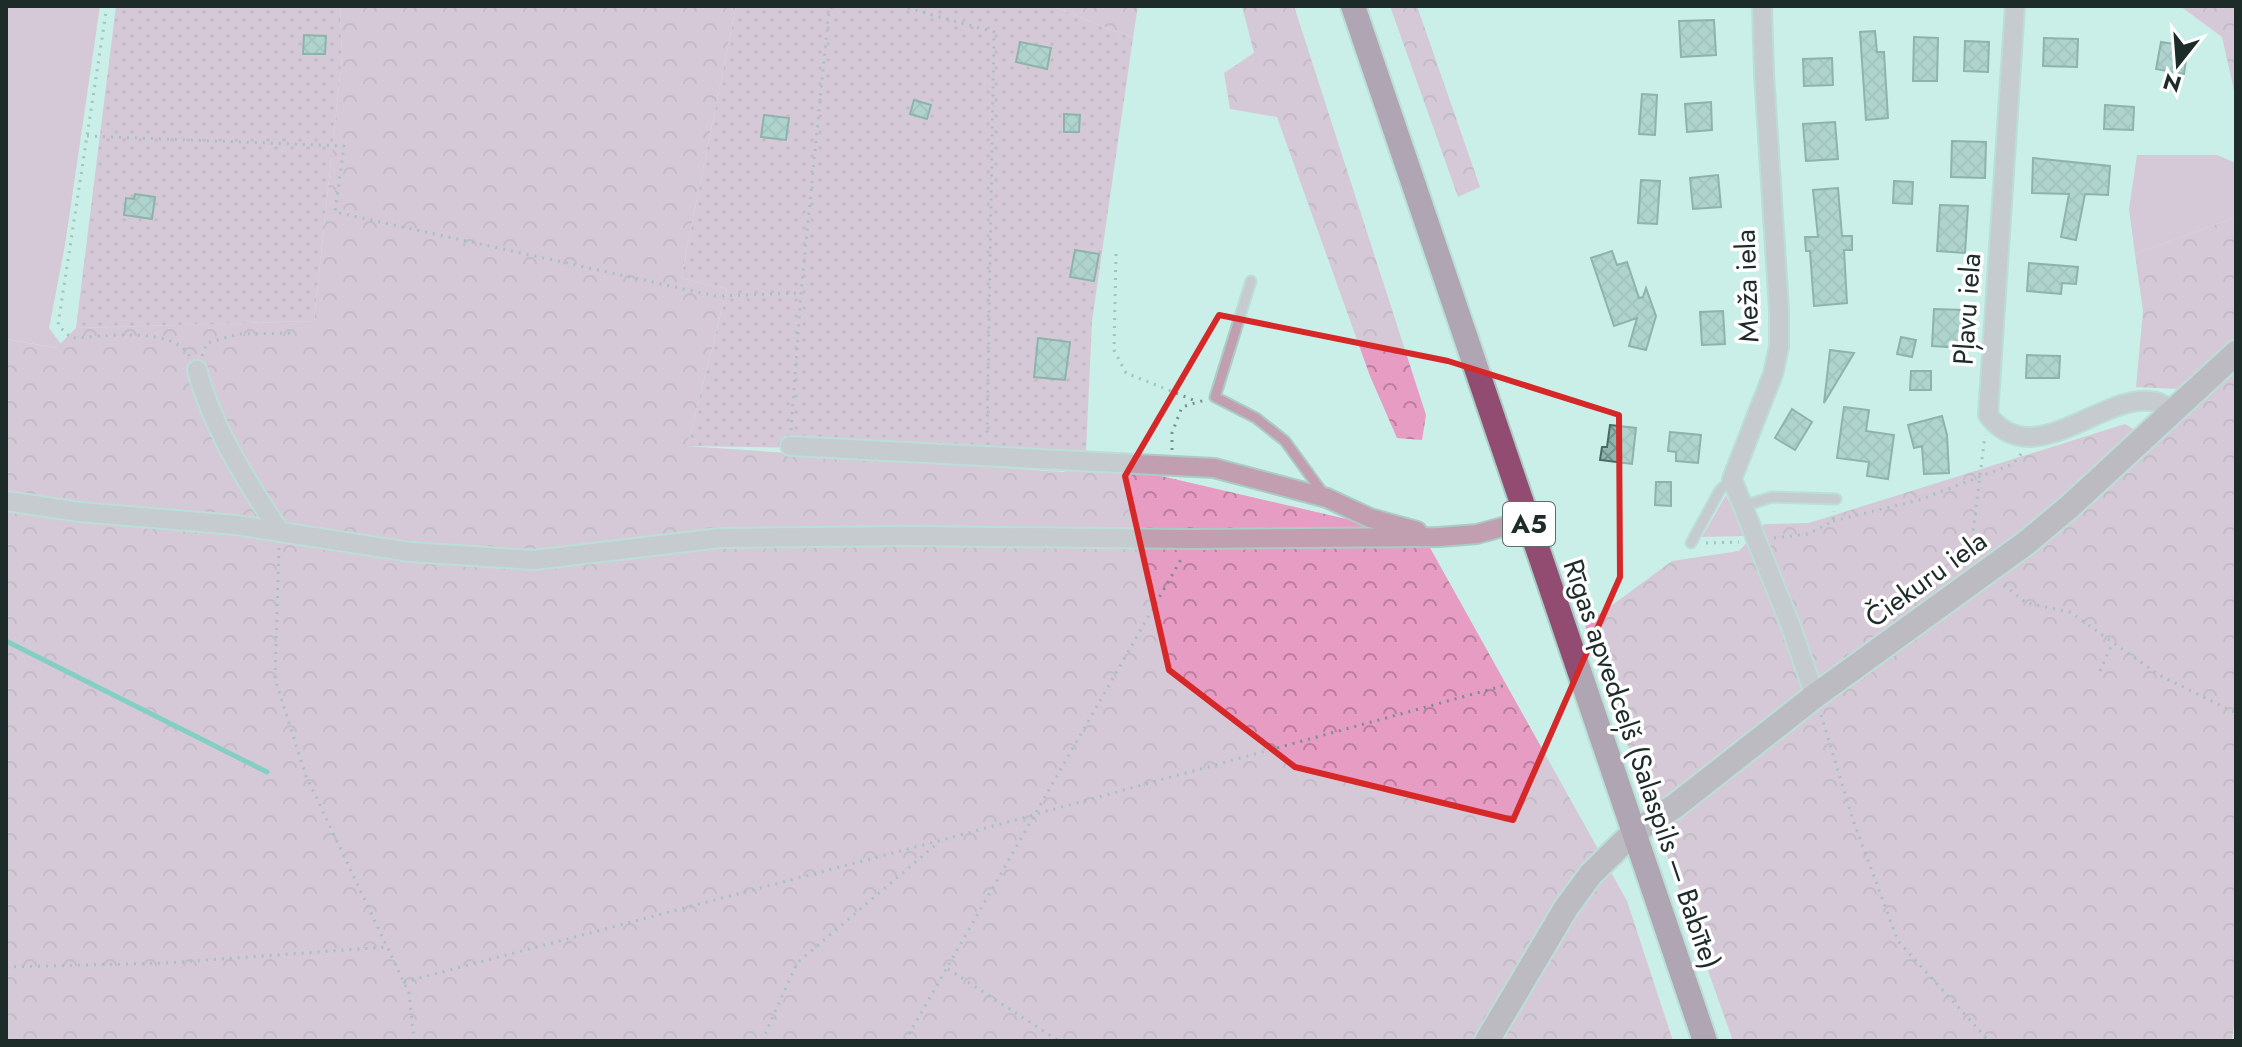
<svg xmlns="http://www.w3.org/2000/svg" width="2242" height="1047" font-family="Jost,sans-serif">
  <defs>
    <pattern id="forest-crowns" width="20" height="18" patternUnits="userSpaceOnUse" patternTransform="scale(2)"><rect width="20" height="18" fill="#e79cc3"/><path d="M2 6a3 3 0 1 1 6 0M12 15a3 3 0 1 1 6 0" fill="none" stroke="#bb7f9e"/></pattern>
    <pattern id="garden-dots" width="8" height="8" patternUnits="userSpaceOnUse" patternTransform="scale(2)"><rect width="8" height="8" fill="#e79cc3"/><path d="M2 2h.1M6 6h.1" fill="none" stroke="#bb7f9e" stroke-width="1.8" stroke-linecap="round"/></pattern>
    <pattern id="building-cross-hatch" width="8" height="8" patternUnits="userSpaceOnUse" patternTransform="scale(2)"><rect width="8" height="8" fill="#90b4ae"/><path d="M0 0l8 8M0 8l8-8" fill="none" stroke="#75938e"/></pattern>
  </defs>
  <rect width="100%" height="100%" fill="#c9efe8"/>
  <path fill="#e79cc3" d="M 6,6 L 100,6 L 65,245 L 49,328 L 61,344 L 57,348 L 6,339 Z
    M 2137,155 L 2217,155 L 2236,163 L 2236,217 L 2135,254 L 2129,209 Z
    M 1726,495 L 1745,536 L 1702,537 Z"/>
  <path fill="url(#forest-crowns)" d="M 340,6 L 736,6 L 681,278 L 727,289 L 687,446 L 1064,472 L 1088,459 L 1424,537 L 1627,901 L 1673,1041 L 6,1041 L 6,339 L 56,348 L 76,328 L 314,321 L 342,57 Z
    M 1052,6 L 1138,6 L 1133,38 Z
    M 1242,6 L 1294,6 L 1426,415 L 1422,440 L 1397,438 L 1370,376 L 1277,117 L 1230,109 L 1224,73 L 1254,53 Z
    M 1390,6 L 1417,6 L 1480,187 L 1458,197 Z
    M 2180,6 L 2236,6 L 2236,99 L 2222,37 Z
    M 2236,217 L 2236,337 L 2179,389 L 2136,387 L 2143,311 L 2135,254 Z
    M 2236,367 L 2236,1004 L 2232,1041 L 1733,1041 L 1585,625 L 1672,561 L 1739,551 L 1764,524 L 1809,523 L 2125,424 L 2154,441 Z"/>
  <path fill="url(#garden-dots)" d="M 116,6 L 340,6 L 342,57 L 314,321 L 76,328 Z
    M 736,6 L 1052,6 L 1133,38 L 1092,321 L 1086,452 L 687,446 L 727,289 L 681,278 Z"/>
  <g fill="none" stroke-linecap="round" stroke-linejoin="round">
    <path stroke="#2fa89a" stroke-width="5" d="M 6,641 L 267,772"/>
  </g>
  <path fill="url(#building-cross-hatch)" stroke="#486a64" stroke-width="2" d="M 1714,20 L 1716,55 L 1681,57 L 1679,21 Z
    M 1875,31 L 1877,52 L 1884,52 L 1888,118 L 1866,120 L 1860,32 Z
    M 304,35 L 326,36 L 325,54 L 303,54 Z
    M 1914,37 L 1938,38 L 1937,81 L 1913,81 Z
    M 2044,38 L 2078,39 L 2077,67 L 2043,66 Z
    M 1965,41 L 1989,42 L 1988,72 L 1964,71 Z
    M 1020,42 L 1051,48 L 1047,69 L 1016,62 Z
    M 2161,42 L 2188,46 L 2184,74 L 2156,69 Z
    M 1832,58 L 1833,85 L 1804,86 L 1803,59 Z
    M 1642,94 L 1657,95 L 1655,135 L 1639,134 Z
    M 914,100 L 931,105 L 927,119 L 910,114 Z
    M 1711,102 L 1712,130 L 1687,132 L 1685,104 Z
    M 2105,105 L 2134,107 L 2133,130 L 2104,129 Z
    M 1064,114 L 1080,115 L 1079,132 L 1064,132 Z
    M 764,115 L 789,118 L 786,140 L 761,137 Z
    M 1835,122 L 1838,159 L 1806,161 L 1803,124 Z
    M 1952,141 L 1986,142 L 1985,178 L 1951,177 Z
    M 2033,158 L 2110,166 L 2108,195 L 2085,194 L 2076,240 L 2061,237 L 2069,194 L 2032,193 Z
    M 1718,175 L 1721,207 L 1693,209 L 1690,178 Z
    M 1641,180 L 1660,181 L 1657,224 L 1638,223 Z
    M 1894,181 L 1913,182 L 1912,204 L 1893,203 Z
    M 1838,188 L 1842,236 L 1852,236 L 1852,250 L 1844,250 L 1847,303 L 1814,306 L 1810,251 L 1806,251 L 1805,237 L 1818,237 L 1813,190 Z
    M 135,194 L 155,197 L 152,219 L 124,215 L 126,198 L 134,199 Z
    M 1940,205 L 1968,206 L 1965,253 L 1937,251 Z
    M 1075,250 L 1099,254 L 1094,281 L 1070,277 Z
    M 1612,251 L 1617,265 L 1627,262 L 1639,298 L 1643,297 L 1646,288 L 1656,316 L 1646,350 L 1629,346 L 1637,318 L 1614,326 L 1591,258 Z
    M 2029,263 L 2078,267 L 2076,284 L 2062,283 L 2061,294 L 2027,291 Z
    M 1934,309 L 1965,310 L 1963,348 L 1932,346 Z
    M 1723,311 L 1725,344 L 1702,345 L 1700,312 Z
    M 1901,337 L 1916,340 L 1912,357 L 1897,354 Z
    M 1038,338 L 1070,342 L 1065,380 L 1034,377 Z
    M 1830,350 L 1854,353 L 1824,403 Z
    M 2027,355 L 2060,356 L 2059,378 L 2026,378 Z
    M 1911,371 L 1931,371 L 1931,390 L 1910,390 Z
    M 1844,407 L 1869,410 L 1866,431 L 1894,435 L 1888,479 L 1867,476 L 1869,462 L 1837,458 Z
    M 1792,409 L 1812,422 L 1795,450 L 1775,438 Z
    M 1942,416 L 1947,435 L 1949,473 L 1924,474 L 1922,446 L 1914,448 L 1908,425 Z
    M 1610,425 L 1636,428 L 1632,464 L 1600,460 L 1602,447 L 1607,447 Z
    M 1670,432 L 1701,435 L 1698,463 L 1676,461 L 1676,452 L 1668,451 Z
    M 1656,482 L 1671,482 L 1671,506 L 1655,505 Z"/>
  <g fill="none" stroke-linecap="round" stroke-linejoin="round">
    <g stroke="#aaccc6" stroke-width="13">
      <path id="lane" d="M 1251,281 L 1215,397 L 1256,418 L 1285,441 L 1325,496
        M 1741,507 L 1772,497 L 1836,499
        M 1691,543 L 1720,490 L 1732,479"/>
    </g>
    <g stroke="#aaccc6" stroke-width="22">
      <path id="street" d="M 1762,6 L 1764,74 L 1779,310 L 1779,347 L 1773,374 L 1732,479 L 1790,624 L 1815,696
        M 2015,6 L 1988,415 C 2034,476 2105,389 2156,402 C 2162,404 2168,408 2174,410
        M 197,370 C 213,429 247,482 280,532
        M 790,446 L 1214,468 L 1327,498 L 1370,518 L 1417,531
        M 6,501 L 80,512 L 236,525 L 410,552 L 534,560 L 720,538 L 911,536 L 1193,539 L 1439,537 L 1477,534 L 1528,520"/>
    </g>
    <g stroke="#aaccc6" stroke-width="28">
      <path id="secondary" d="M 1487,1041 L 1566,908 L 1591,874 L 1634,832 L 1675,806 L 1815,696 L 2026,543 L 2069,507 L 2236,353"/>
    </g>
    <g stroke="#aaccc6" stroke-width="28">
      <path id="highway" d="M 1353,6 L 1705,1041"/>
    </g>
    <path stroke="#76908c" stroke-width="3" stroke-dasharray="2 6" stroke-linecap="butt" d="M 107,6 L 58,325 L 71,338 C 103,337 173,325 190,357
      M 900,6 L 994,32 L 987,438
      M 87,136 L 344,146 L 335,212 L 716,296 L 801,293
      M 1116,254 L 1114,350 L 1126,373 L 1198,402
      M 202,356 L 207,343 L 239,334 L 295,333
      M 791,430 L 801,293 L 829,10 L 833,6
      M 1172,450 L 1172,433 L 1182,407 L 1205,400
      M 1833,521 L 1919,500 L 2013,464 L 2021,454
      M 1774,538 L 1808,534 L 1833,521 L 1834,511
      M 1706,543 L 1739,542
      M 279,548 L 275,679 L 306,776 L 409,993 L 414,1041
      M 1975,553 L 1971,548 L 1985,435
      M 2004,585 L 2026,603 L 2070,612 L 2159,675 L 2236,713
      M 2100,671 L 2113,642
      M 1821,715 L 1853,820 L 1898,941 L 1989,1041
      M 6,967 L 165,963 L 387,947
      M 948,969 L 1059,1041
      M 404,982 L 942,840 L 1506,685
      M 762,1041 L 797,963 L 939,842
      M 905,1041 L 1183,556"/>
    <use href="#lane" stroke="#c29fb0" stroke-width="9"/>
    <use href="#street" stroke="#c29fb0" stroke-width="18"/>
    <use href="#secondary" stroke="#ae7c96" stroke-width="24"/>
    <use href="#highway" stroke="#924c72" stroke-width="24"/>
  </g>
  <path d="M0 0H2242V1047H0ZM 1219,315 L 1448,361 L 1619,415 L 1620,577 L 1513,820 L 1295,767 L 1169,670 L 1125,476 Z" fill="#c9efe8" fill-opacity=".55" fill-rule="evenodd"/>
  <path fill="none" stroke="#d62828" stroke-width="6" stroke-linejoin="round" d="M 1219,315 L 1448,361 L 1619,415 L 1620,577 L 1513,820 L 1295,767 L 1169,670 L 1125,476 Z"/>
  <g text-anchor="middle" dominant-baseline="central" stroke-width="7" stroke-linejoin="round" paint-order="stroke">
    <rect fill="#fff" stroke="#616b69" stroke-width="2" x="1503" y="502" width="52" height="44" rx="6"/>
    <g font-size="26" font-weight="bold" fill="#1d2b29">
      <text x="1529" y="524">A5</text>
    </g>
    <g font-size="28" fill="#1d2b29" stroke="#fff">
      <text transform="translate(1747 286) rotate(-92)">Meža iela</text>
      <text transform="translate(1967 309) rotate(-86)">Pļavu iela</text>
      <text transform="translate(1926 579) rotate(-36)">Čiekuru iela</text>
      <text transform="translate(1642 764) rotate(71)">Rīgas apvedceļš (Salaspils — Babīte)</text>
    </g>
  </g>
  <rect width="2242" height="1047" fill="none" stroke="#1d2b29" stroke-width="16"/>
  <g transform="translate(2178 64) rotate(197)" stroke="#ffffff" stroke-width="6" paint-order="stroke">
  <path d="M0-6L14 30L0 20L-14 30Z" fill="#1d2b29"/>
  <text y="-12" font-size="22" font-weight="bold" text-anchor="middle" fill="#1d2b29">N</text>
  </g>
</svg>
